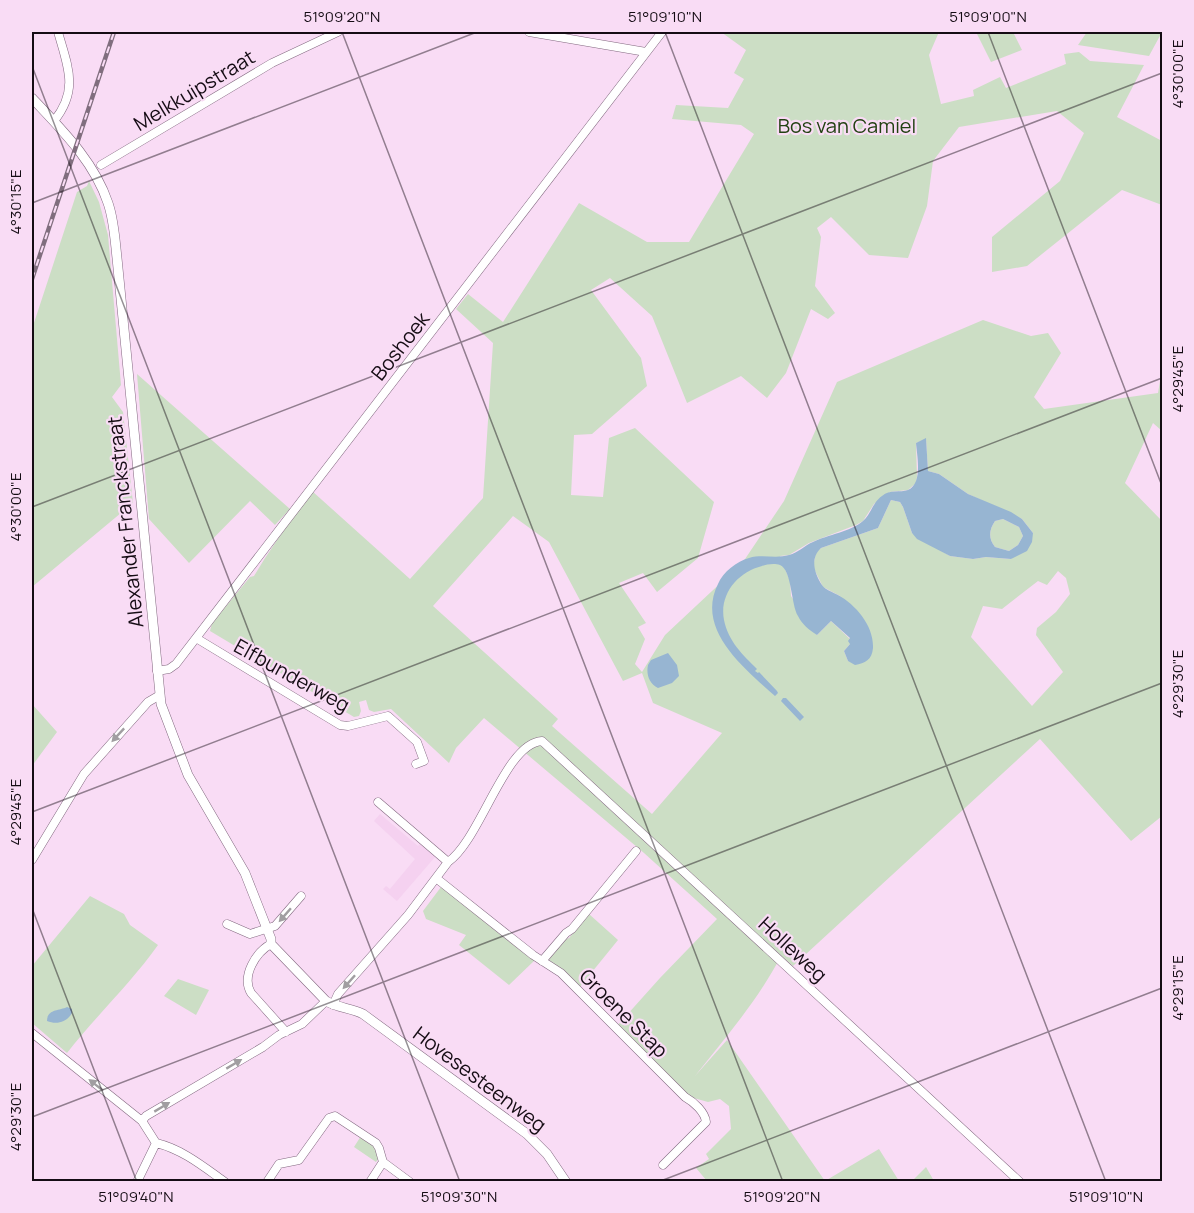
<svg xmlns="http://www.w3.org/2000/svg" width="1194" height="1213" font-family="Manrope,sans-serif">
  <rect width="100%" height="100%" fill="#f9dcf5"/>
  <path fill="#f5d1f0" d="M 380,814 L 418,846 L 420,844 L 435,857 L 397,901 L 383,889 L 386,886 L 390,889 L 415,859 L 374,821 Z"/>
  <path fill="#ccdec5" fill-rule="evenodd" d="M 721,32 L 939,32 L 929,55 L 941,104 L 974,96 L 973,90 L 1000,77 L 1006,88 L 1066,64 L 1064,54 L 1079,52 L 1090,61 L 1144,65 L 1117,117 L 1162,141 L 1162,205 L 1122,190 L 1027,266 L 992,272 L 992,237 L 1060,181 L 1084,133 L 1057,111 L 959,127 L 933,161 L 927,206 L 908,258 L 869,255 L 831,217 L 817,228 L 821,237 L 815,286 L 835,313 L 828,319 L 811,309 L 786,373 L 767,398 L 741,376 L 687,403 L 652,316 L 610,278 L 591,290 L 641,358 L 647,386 L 592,434 L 574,435 L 571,495 L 603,497 L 609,438 L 635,428 L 714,502 L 698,558 L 657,592 L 643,573 L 619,583 L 646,623 L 638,627 L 645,639 L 635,664 L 642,672 L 665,635 L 743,562 L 784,501 L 837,382 L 983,320 L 1031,336 L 1048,333 L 1061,353 L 1034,397 L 1044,409 L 1158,393 L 1162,369 L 1162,431 L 1153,423 L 1125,483 L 1162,521 L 1162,816 L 1131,841 L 1040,739 L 793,966 L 781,956 C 758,1000 726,1037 695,1076 L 727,1040 L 825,1181 L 879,1149 L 899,1181 L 707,1181 L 696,1168 L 709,1159 L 706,1154 L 731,1129 L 729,1106 L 720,1099 L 708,1102 L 690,1097 L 617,1026 L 660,978 L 717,919 L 644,853 L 484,718 L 456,748 L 449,763 L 391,709 L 374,712 L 369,710 L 366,700 L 359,702 L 361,711 L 359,716 L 354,717 L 210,631 L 212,623 L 250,577 L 254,576 C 271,547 292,519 312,491 L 410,579 L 483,498 L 493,343 L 456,309 L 468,294 L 503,322 L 579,203 L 647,242 L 689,242 L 754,134 L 741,125 L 672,119 L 676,105 L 728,108 L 744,79 L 734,73 L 746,50 ZM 926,439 L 928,471 L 939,474 L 968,494 L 1022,519 L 1033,533 L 1011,559 L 986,557 L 973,559 L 950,556 L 912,533 L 903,507 L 900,502 L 891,500 L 878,528 L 821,548 L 816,552 L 813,567 L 823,587 L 840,596 L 861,663 L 848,661 L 844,651 L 850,644 L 850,639 L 831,621 L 817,635 L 791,596 L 790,581 L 780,556 L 789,555 L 809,543 L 856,525 L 863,521 L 874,504 L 890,492 L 908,490 L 916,483 L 917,477 L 916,443 ZM 513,516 L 549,542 L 623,681 L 642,673 L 653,703 L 722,733 L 652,814 L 552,726 L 558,719 L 433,606 ZM 1058,571 L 1066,578 L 1070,594 L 1056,612 L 1037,628 L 1036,635 L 1063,672 L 1032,706 L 971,637 L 983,606 L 1002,609 L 1038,581 L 1047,585 Z
    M 976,32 L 1013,32 L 1022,50 L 991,62 Z
    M 1087,32 L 1162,32 L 1149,56 L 1078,45 Z
    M 89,181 L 99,202 L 108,235 L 121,385 L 112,397 L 123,412 L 133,503 L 32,587 L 32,329 L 77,192 L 87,186 Z
    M 137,374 L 290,509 L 275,525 L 250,501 L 189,563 L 149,519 Z
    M 1003,519 L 1019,527 L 1023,536 L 1018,545 L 1009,551 L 995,547 C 988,538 989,530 995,521 Z
    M 32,704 L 57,732 L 32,766 Z
    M 441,887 L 535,960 L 509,985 L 459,945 L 466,935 L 426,919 L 423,911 Z
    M 90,896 L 124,914 L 130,925 L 158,945 C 131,983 96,1016 67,1053 L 32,1023 L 32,966 Z
    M 589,914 L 618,940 L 579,988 L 550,963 L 549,958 L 566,939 L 569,938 Z
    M 178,979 L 209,990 L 196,1015 L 164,996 Z
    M 361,1136 L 376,1146 L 379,1158 L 376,1162 L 354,1147 Z
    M 926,1167 L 934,1181 L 912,1181 Z"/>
  <path fill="#97b5d2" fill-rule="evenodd" d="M 926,438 L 928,471 L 939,474 L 968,494 L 1011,512 L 1022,519 L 1033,533 L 1032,542 L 1027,551 L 1011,559 L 986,557 L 973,559 L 950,556 L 917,539 L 912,533 L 903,507 L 900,502 L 891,500 L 878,528 L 821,548 C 810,558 814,573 822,585 C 825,590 833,592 838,595 C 856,605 874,626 873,648 C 872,660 865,663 855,665 L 848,661 L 844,651 L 850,644 L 848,641 L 850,638 L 831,621 L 817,635 C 809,630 802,624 798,616 C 791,605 792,570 780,565 C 775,563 767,564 762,566 C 738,572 719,594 724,620 C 728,641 743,655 757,669 L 755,671 L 758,673 L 759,672 L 777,691 L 778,693 L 775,696 C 745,669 695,630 718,584 C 723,572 737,561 749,558 C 762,554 776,559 789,555 C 798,553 805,545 813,542 C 827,535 852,531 863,521 C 871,514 873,502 882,496 C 890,489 900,493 908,490 C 923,483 917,456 916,443 ZM 1003,519 L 1019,527 L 1023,536 L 1018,545 L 1009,551 L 995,547 C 988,538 989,530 995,521 Z
    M 668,653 L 677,665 L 679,676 L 672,683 L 658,688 C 649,684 646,674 648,665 L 651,660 Z
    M 783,698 L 786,698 L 804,717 L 800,721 L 781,701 Z
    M 67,1007 L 72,1009 L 72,1013 C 67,1022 57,1025 47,1021 C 47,1009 59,1011 67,1007 Z"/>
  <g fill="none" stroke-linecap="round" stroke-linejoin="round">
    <g stroke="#836980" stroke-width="9">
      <path id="minor" d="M 529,32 L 646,52
        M 54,121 C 79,90 68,67 58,32
        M 101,165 L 272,63 L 338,32
        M 196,638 L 340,725 L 348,726 L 388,716 L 417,742 L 424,761 L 416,764
        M 157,671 L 169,669 L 176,664 L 662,32
        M 378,802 L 448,862
        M 32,860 L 84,774 L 148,702 L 160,695
        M 436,878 L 533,955 L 561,973 L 685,1097 C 694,1102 705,1112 706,1122 L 663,1165
        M 227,924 L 250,934 L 275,926 L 301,896
        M 271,944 C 256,952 241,976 251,993 L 286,1032
        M 542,961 L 566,933 L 572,929 L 636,851
        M 333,1005 L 338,994 L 408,915 L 448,862 C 481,839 505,743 542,741 L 1020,1182
        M 32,1033 L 142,1121 L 156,1143
        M 142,1121 L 146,1116 L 263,1047 L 279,1035 L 302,1024 L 326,1001
        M 156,1143 C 182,1149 204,1167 225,1182
        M 137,1182 L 156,1143
        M 267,1182 L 279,1164 L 299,1160 L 329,1118 L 335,1116 L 376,1143 L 379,1148 L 383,1162 L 410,1182
        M 370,1182 L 383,1162"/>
    </g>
    <g stroke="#836980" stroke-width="10">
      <path id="tertiary" d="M 32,98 C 61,129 94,161 108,203 C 114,220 115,240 117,258 L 161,704 L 188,775 L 245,873 L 271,939 L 271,944 L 326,1001 C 338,1008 351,1008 363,1014 L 527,1134 L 547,1154 L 566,1182"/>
    </g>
    <use href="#minor" stroke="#fff" stroke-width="8"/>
    <use href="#tertiary" stroke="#fff" stroke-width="9"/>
    <g stroke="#806e7e" stroke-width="4.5">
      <path id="rail" d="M 32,279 L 114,32"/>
    </g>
    <use href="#rail" stroke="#f9dcf5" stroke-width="2" stroke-dasharray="7" stroke-linecap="butt"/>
  </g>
  <defs><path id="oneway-solid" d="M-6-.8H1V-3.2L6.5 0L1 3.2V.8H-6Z" transform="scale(1.5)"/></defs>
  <g fill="#a19ea1">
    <use href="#oneway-solid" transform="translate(118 735) rotate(133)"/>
    <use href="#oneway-solid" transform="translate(285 915) rotate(131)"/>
    <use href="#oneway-solid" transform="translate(349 982) rotate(132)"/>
    <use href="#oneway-solid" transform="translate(234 1064) rotate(-31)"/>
    <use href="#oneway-solid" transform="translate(96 1085) rotate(-142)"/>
    <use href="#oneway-solid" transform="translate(162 1107) rotate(-31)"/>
  </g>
  <path fill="none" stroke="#150c14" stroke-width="1.5" stroke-opacity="0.45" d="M 342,32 L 783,1182M 665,32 L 1106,1182M 988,32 L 1162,486M 32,66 L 460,1182M 32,203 L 477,32M 32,507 L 1162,73M 32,812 L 1162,378M 32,908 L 137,1182M 32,1117 L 1162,683M 658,1182 L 1162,988"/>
  <g text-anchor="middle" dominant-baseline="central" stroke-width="4.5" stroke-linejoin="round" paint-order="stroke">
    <g font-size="20" fill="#150c14" stroke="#f9dcf5">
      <text transform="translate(194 90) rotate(-31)">Melkkuipstraat</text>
      <text transform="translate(400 346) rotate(-52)">Boshoek</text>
      <text transform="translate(125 522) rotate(-96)">Alexander Franckstraat</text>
      <text transform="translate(292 675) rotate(29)">Elfbunderweg</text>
      <text transform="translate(793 949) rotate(43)">Holleweg</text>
      <text transform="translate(624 1013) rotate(45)">Groene Stap</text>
      <text transform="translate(480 1079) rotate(37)">Hovesesteenweg</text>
    </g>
    <g font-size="20" fill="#224212" stroke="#f9dcf5">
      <text x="847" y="125">Bos van Camiel</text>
    </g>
  </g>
  <rect width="1194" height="1213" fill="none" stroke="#f9dcf5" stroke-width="66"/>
  <rect x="33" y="33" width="1128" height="1147" fill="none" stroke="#150c14" stroke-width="2"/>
  <g font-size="15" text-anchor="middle" fill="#150c14">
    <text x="342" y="22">51°09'20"N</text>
    <text x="665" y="22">51°09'10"N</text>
    <text x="988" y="22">51°09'00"N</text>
    <text transform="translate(1178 74) rotate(-90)" y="5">4°30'00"E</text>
    <text transform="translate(16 202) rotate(-90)" y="5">4°30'15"E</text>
    <text transform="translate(1178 379) rotate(-90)" y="5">4°29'45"E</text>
    <text transform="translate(16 507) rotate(-90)" y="5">4°30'00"E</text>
    <text transform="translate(1178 684) rotate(-90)" y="5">4°29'30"E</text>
    <text transform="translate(16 812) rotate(-90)" y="5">4°29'45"E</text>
    <text transform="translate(1178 988) rotate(-90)" y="5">4°29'15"E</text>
    <text transform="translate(16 1117) rotate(-90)" y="5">4°29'30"E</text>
    <text x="136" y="1202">51°09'40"N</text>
    <text x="459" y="1202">51°09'30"N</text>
    <text x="782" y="1202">51°09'20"N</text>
    <text x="1106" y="1202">51°09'10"N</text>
  </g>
</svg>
